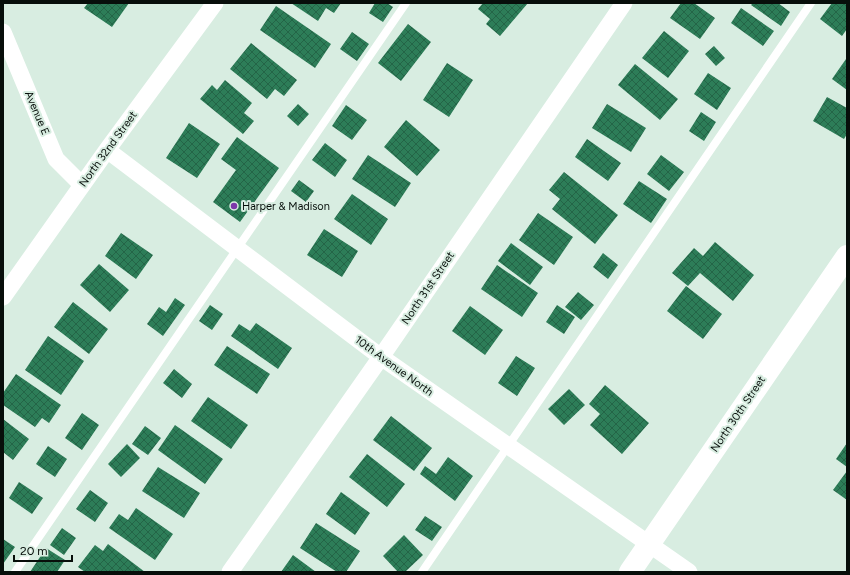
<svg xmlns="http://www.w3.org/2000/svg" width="850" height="575" font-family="Figtree,sans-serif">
  <defs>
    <pattern id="building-cross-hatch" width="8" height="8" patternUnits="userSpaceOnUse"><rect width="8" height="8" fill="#2d7d58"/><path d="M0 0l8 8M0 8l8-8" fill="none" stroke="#246547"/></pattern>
  </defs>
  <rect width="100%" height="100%" fill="#d8ede1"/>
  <path fill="url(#building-cross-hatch)" d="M 88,3 L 129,3 L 112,27 L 84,8 Z
    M 291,3 L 341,3 L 334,13 L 326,8 L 318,21 Z
    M 375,3 L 387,3 L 393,7 L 383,22 L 369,13 Z
    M 483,3 L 528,3 L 500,36 L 486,24 L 490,19 L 478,9 Z
    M 681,3 L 694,3 L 715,18 L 700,39 L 670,18 Z
    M 753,3 L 778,3 L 790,12 L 781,26 L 751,5 Z
    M 832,3 L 847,3 L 847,29 L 842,36 L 820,19 Z
    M 276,6 L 331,44 L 315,68 L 260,30 Z
    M 741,8 L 774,31 L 763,46 L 731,23 Z
    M 408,24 L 431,42 L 401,81 L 378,63 Z
    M 664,31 L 689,51 L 668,78 L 642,58 Z
    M 352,32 L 369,44 L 357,61 L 340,49 Z
    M 251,43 L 297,80 L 284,96 L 275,89 L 267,99 L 230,69 Z
    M 714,46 L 725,58 L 716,66 L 705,54 Z
    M 846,59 L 847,60 L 847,90 L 832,79 Z
    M 447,63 L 473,80 L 449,117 L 423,100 Z
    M 635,64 L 678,99 L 660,120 L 618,85 Z
    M 708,73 L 731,88 L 717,110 L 694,94 Z
    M 225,80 L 252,103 L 244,113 L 254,121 L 243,134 L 200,99 L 212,85 L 217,90 Z
    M 827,97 L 847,108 L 847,134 L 844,139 L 813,121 Z
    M 298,104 L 309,114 L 298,126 L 287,116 Z
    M 607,104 L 646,128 L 631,152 L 592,128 Z
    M 346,105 L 367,120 L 352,140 L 332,126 Z
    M 701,112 L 716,122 L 704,141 L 689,131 Z
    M 406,120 L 440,150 L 417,176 L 384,147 Z
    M 189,123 L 220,144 L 197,178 L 166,158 Z
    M 237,137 L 279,168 L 240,222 L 213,202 L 236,170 L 221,159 Z
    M 587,139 L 621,163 L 608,181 L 575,157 Z
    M 325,143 L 347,160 L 335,177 L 312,160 Z
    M 368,155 L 411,183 L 395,207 L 352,179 Z
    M 661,155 L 684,172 L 669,191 L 647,174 Z
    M 564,172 L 618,215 L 595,244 L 552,209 L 560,199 L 549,190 Z
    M 299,180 L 314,191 L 306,202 L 291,191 Z
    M 639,181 L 667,199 L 651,223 L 623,204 Z
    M 352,194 L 388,219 L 371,245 L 334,219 Z
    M 538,213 L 573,237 L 554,265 L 519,240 Z
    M 324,229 L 358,251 L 342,277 L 307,255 Z
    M 121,233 L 153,255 L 136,279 L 105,256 Z
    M 715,242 L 754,275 L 733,301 L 700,273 L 688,286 L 672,273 L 694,248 L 703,256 Z
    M 511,243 L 543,267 L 530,285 L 498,261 Z
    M 603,253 L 618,265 L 608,279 L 593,267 Z
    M 99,264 L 129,290 L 110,312 L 80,285 Z
    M 497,265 L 538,293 L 522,317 L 481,289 Z
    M 686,286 L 722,314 L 703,339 L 667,311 Z
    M 578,292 L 594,305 L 581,320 L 565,307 Z
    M 175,298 L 185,305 L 163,336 L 147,324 L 159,307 L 166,312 Z
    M 73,302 L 108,329 L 89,354 L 54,327 Z
    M 210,305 L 223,314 L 212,330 L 199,321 Z
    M 557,305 L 575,317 L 564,334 L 546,322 Z
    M 470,306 L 503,330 L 485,355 L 452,331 Z
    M 256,323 L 292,348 L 278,369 L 231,336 L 239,324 L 250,331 Z
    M 48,336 L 84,361 L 61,395 L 25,370 Z
    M 227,346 L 270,374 L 257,394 L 214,365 Z
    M 516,356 L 535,368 L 517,396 L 498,383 Z
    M 174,369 L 192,384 L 182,398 L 163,383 Z
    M 16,374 L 61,405 L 49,423 L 42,418 L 35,427 L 3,405 L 3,393 Z
    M 605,385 L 649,423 L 622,454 L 590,425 L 600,414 L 589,404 Z
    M 569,389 L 585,405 L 564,425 L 548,409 Z
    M 208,397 L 248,425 L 231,449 L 191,421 Z
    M 82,413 L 99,425 L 82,450 L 65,438 Z
    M 391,416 L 432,448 L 414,471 L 373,440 Z
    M 3,419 L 29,439 L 13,460 L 3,452 Z
    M 175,425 L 223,459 L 205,484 L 158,450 Z
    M 145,426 L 161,438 L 148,455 L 132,444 Z
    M 847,443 L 847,467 L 836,459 Z
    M 127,444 L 140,458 L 121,477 L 108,464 Z
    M 48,446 L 67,459 L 55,477 L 36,464 Z
    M 367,454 L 405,484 L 387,507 L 349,477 Z
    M 448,457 L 473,476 L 455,501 L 420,474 L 425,466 L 436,474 Z
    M 158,467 L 200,493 L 184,518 L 142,491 Z
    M 847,471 L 847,500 L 833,490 Z
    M 19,482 L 43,498 L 32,514 L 9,498 Z
    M 90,490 L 108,503 L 95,522 L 76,509 Z
    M 341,492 L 370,513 L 355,535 L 326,514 Z
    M 136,508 L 173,534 L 155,560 L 109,528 L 119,514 L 128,520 Z
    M 425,516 L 442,527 L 432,541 L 415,530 Z
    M 316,523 L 360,551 L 346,572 L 337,572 L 300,548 Z
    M 62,528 L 76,538 L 64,555 L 50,545 Z
    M 404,535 L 423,555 L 405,572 L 398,572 L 383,556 Z
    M 3,539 L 15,547 L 3,564 Z
    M 108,544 L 145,572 L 85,572 L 78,567 L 95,545 L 103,551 Z
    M 46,548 L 65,560 L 57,572 L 30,572 Z
    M 293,555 L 316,572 L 281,572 Z"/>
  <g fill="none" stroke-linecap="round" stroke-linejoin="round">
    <path stroke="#fff" stroke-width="8" d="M 15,572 L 406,3
      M 422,572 L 811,3"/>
    <path stroke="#fff" stroke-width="17" d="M 3,32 L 56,159 L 82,185
      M 107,150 L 381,357 L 689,572
      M 3,297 L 107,150 L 215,3
      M 230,572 L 381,357 L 624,3"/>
    <path stroke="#fff" stroke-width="22" d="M 630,572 L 847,256"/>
  </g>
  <circle fill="#7c37aa" stroke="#d8ede1" stroke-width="1.5" cx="234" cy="206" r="4"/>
  <g text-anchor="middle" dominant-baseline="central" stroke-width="4" stroke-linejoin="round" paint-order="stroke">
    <g font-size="11" fill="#070e0a" stroke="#d8ede1">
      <text transform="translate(37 113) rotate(67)">Avenue E</text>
      <text transform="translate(108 149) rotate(-54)">North 32nd Street</text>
      <text transform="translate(428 288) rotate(-56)">North 31st Street</text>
      <text transform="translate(394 366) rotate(36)">10th Avenue North</text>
      <text transform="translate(738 414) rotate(-56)">North 30th Street</text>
    </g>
    <g font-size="11" fill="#070e0a" stroke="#d8ede1" text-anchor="start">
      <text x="242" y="206">Harper &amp; Madison</text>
    </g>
  </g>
  <rect width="850" height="575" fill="none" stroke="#070e0a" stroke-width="8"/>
  <path d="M14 555v6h58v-6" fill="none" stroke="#070e0a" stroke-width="2"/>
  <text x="20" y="555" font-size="12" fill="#070e0a" stroke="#d8ede1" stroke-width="3" paint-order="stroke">20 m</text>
</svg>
